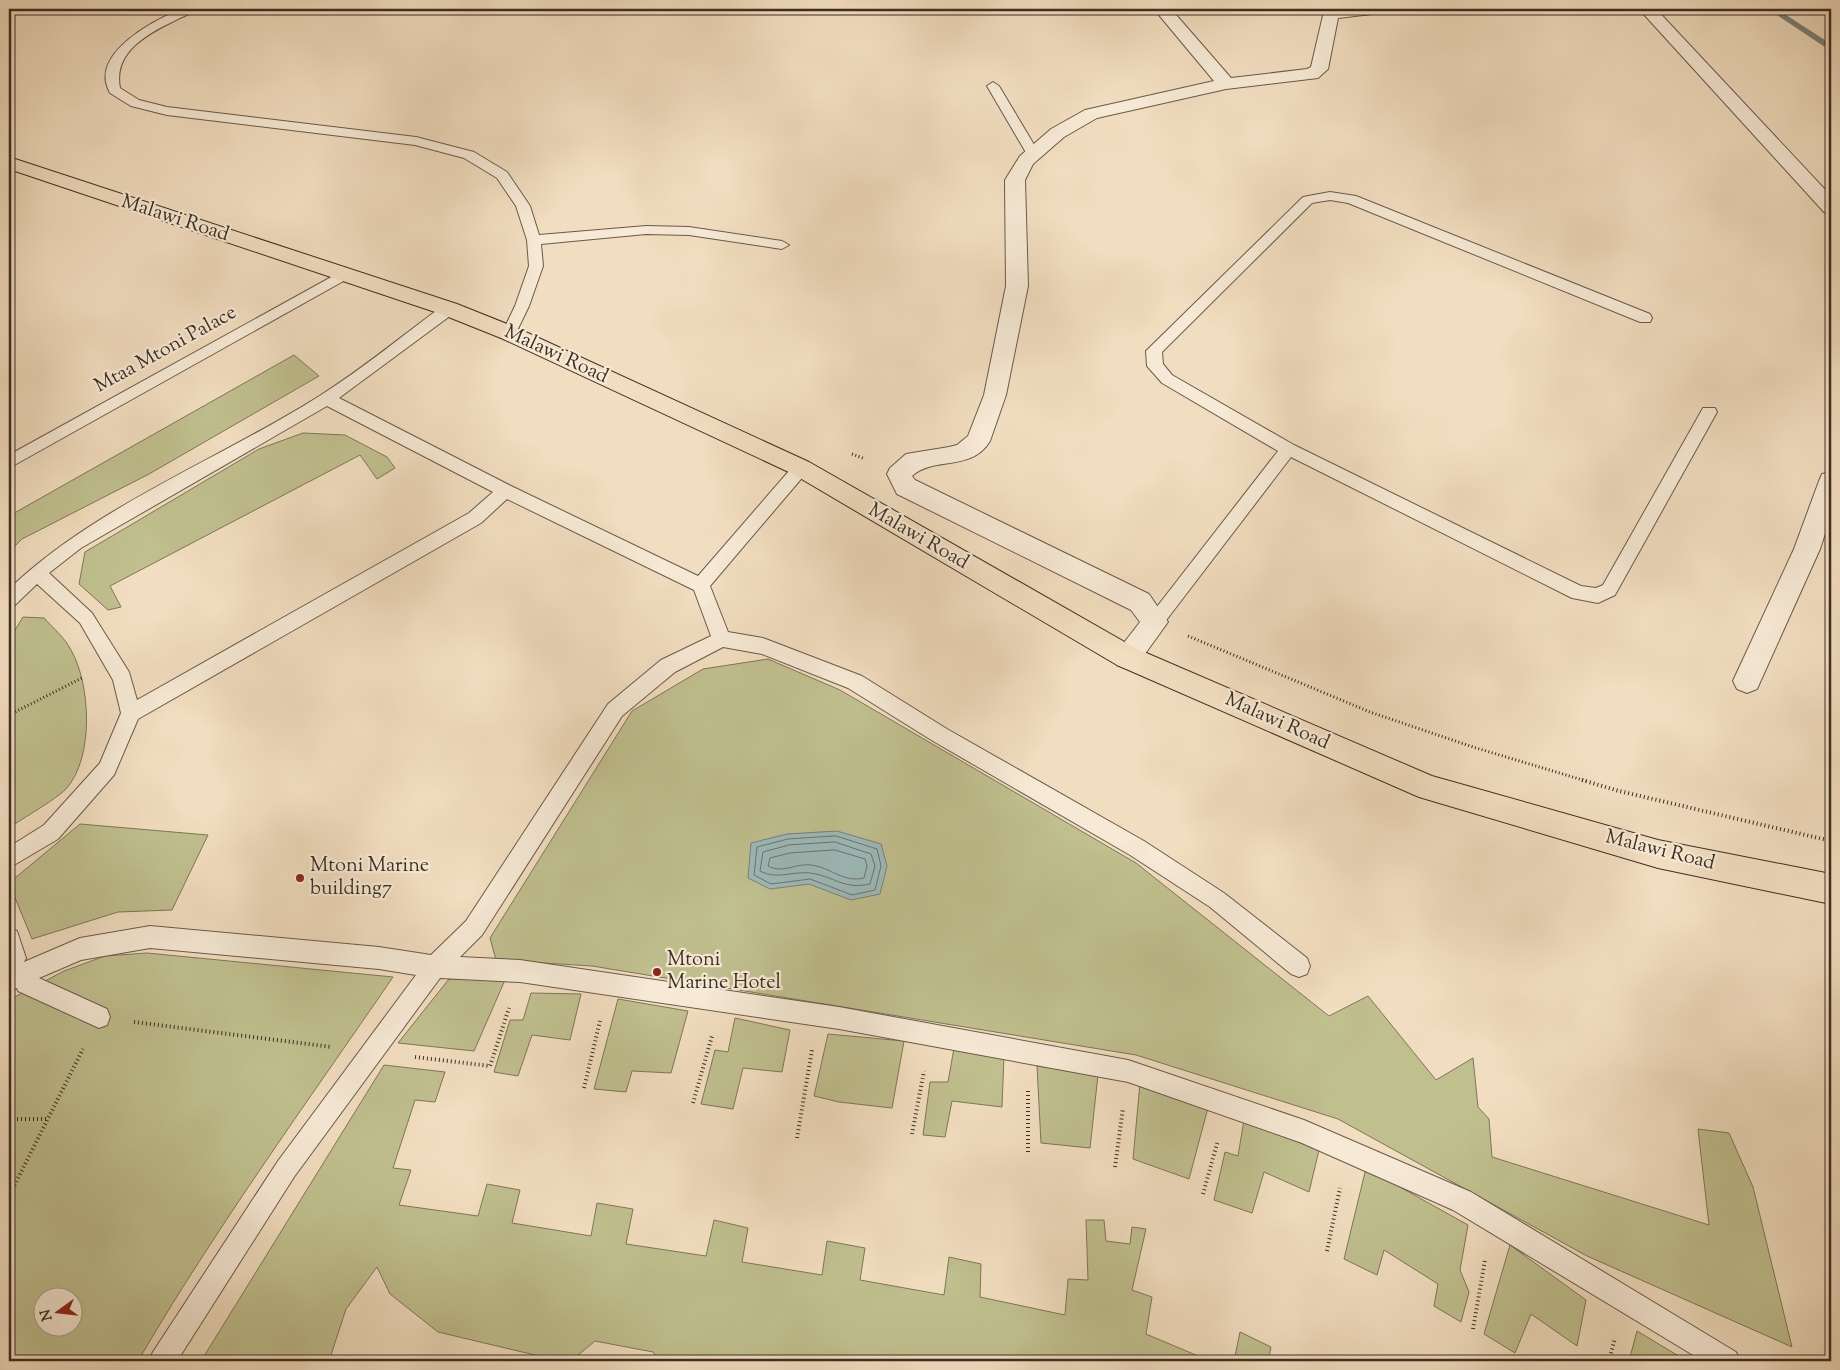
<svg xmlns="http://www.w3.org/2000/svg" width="1840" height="1370" font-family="'Sorts Mill Goudy',serif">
  <rect width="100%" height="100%" fill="#f1ddbf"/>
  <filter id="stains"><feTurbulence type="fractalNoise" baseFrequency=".004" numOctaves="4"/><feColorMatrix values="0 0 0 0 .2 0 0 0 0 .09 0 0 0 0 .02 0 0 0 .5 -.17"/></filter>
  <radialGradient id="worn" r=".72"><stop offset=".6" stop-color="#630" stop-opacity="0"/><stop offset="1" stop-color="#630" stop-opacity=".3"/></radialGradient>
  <path fill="#c0bf8e" stroke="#7e7658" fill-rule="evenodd" d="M 294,355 L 319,376 L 149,474 L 22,539 L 9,552 L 9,516 Z
    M 303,433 L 345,435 L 387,457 L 395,468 L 377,479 L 360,455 L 110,586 L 121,607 L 108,610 L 79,584 L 85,552 L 259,449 Z
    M 23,617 L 44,618 C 53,628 65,638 71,650 C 91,685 94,758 66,789 C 55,800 23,818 9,828 L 9,640 Z
    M 768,659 L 840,690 L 1136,863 L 1329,1016 L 1368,996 L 1436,1080 L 1473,1058 L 1478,1107 L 1489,1119 L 1492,1157 L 1709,1225 L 1698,1129 L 1729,1133 L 1753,1187 L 1792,1347 L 1587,1256 L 1338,1119 L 1136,1055 L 592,966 L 496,960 L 490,938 L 632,711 L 703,669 Z
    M 80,824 L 208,835 L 172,910 L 118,912 L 32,939 L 9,883 Z
    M 147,953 L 393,977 C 306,1104 215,1229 138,1361 L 9,1361 L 9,1000 L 64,971 L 105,956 ZM 42,1298 L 72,1298 L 72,1328 L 42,1328 Z
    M 449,979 L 505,980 L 474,1051 L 398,1043 Z
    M 531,993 L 581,994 L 570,1040 L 532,1035 L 518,1076 L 494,1072 L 510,1020 L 523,1020 Z
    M 618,999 L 688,1011 L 671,1073 L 632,1071 L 626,1092 L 594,1089 Z
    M 735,1018 L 790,1030 L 782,1072 L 743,1068 L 733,1109 L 701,1104 L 715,1050 L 728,1052 Z
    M 828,1034 L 904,1041 L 892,1108 L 839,1102 L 814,1096 Z
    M 954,1048 L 1004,1056 L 1002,1107 L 952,1101 L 945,1137 L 923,1135 L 930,1082 L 948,1082 Z
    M 384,1065 L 445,1072 L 435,1102 L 415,1100 L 393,1168 L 411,1170 L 399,1205 L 478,1216 L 487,1184 L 520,1190 L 512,1223 L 591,1236 L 597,1203 L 633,1209 L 626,1244 L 706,1256 L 714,1220 L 748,1228 L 742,1262 L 822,1275 L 827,1241 L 865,1248 L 860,1280 L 944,1295 L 949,1257 L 981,1264 L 980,1297 L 1065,1315 L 1068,1279 L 1088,1280 L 1086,1220 L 1104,1220 L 1106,1241 L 1130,1244 L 1132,1227 L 1146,1229 L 1132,1290 L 1152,1297 L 1146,1334 L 1210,1361 L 660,1361 L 653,1352 L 595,1341 L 571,1361 L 560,1361 L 438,1332 L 390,1294 L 377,1267 L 346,1309 L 329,1361 L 201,1361 Z
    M 1037,1066 L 1098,1075 L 1090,1148 L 1041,1143 Z
    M 1140,1083 L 1209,1104 L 1189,1179 L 1133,1159 Z
    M 1244,1120 L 1319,1150 L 1309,1192 L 1264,1172 L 1252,1213 L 1214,1200 L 1225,1152 L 1238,1156 Z
    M 1366,1168 L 1468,1225 L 1460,1270 L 1469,1292 L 1461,1322 L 1434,1306 L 1438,1284 L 1384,1250 L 1377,1275 L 1344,1259 Z
    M 1510,1245 L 1586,1300 L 1577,1346 L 1531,1314 L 1515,1353 L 1484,1334 Z
    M 1637,1331 L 1687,1361 L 1629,1361 Z
    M 1240,1332 L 1271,1347 L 1268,1361 L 1234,1361 Z"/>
  <path fill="#9dbaba" stroke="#76827d" d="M 837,831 L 881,844 L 887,866 L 880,894 L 851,900 L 809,884 L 770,889 L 748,878 L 751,843 L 787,834 Z"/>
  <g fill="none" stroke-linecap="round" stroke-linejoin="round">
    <path stroke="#6c746e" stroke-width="1" d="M 836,836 L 877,849 L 881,866 L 875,890 L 852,895 L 810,879 L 771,884 L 754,875 L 757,847 L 788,839 Z
      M 835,842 L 871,854 L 875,866 L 870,884 C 843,890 834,876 810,873 C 792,871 777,880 760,871 L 763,852 L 789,845 Z
      M 835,850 L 865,859 L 867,866 L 864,878 C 843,883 830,867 811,865 C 796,863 782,874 768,866 L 770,858 L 790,853 Z"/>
    <path fill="#76827d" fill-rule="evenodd" d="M 1768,9 L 1777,9 L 1831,44 L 1831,51 Z"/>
    <g stroke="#695a49" stroke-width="2">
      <path id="lane" d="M 182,9 L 197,9 C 192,14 183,16 176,20 C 147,34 113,52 120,88 L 139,100 L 167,107 L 416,137 L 474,152 L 507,172 L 530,206 L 539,235 L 646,226 L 689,227 L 782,241 L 789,245 L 782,249 L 689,235 L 646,234 L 541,244 L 543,266 L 529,306 L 514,337 L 504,337 L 502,333 L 515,306 L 529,266 L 527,240 L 516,206 L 497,178 L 464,158 L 415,145 L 167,115 L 131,106 L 110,93 C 88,54 154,20 182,9 Z
        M 993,82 L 999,86 L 1039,153 L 1038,156 L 1028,156 L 987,86 Z
        M 1330,192 L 1356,196 L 1650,314 L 1652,318 L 1650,322 L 1640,322 L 1348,203 L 1330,200 L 1312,203 L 1162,352 L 1163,364 L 1172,375 L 1294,445 L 1581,586 L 1596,588 L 1603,585 L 1703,408 L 1715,408 L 1717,412 L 1615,595 L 1598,603 L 1572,598 L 1291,457 L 1161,627 L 1155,630 L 1149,627 L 1146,622 L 1149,617 L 1278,451 L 1162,383 L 1147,366 L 1146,351 L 1303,197 Z
        M 344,270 L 351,275 L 349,278 L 9,468 L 9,455 Z
        M 449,304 L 454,305 L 456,309 L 454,313 L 339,398 L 511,486 L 698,576 L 795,464 L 801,462 L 807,464 L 809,468 L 807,472 L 710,586 L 728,632 L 763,638 L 862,676 L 947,729 L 1144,841 L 1224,893 L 1307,958 L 1310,966 L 1307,974 L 1299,977 L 1291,974 L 1210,907 L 1130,855 L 933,741 L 848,688 L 762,654 L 723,647 L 675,672 L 622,716 L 482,935 L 460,957 L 520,960 L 839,1007 L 1128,1060 L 1304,1120 L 1471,1192 L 1736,1352 L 1740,1361 L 1703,1361 L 1453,1210 L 1302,1143 L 1128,1082 L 839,1029 L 520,982 L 440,978 L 294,1177 L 177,1361 L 149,1361 L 153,1352 L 278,1161 L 416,975 L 379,969 L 150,948 L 81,960 L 39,978 L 107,1009 L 110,1017 L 107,1025 L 99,1028 L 18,991 L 17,988 L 9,991 L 9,969 L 12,968 L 9,966 L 9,928 L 17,931 L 26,958 L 24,962 L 80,938 L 150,926 L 379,947 L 431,955 L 466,921 L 608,704 L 661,660 L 711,636 L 694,590 L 507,499 L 481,523 L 138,719 L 114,775 L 58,839 L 9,868 L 9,847 L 44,825 L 100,763 L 121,713 L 113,680 L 80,623 L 37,584 L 15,605 L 9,607 L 9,589 C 97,505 219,460 321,395 C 364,368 403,335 444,305 ZM 327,406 L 493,492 L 469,513 L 137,700 L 129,672 L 92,613 L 49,573 L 81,548 Z"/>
    </g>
    <g stroke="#695a49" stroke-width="2">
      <path id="street" d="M 1154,9 L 1171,9 L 1231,78 L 1307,69 L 1311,67 L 1324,11 L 1330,9 L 1382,9 L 1380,13 L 1338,18 L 1328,69 L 1318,78 L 1226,89 L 1097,118 L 1064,137 L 1033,164 L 1025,180 L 1028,286 L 1006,395 L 990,441 C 972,472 933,456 912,476 L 915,480 L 1149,594 L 1168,622 L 1137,665 L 1127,669 L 1117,665 L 1113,657 L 1140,622 L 1131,610 L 897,494 L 887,474 L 890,468 L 906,454 L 949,447 L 957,445 L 968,436 L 984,395 L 1006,286 L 1005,180 L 1020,156 L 1051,129 L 1085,110 L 1214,81 Z
        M 1639,9 L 1656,9 L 1831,196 L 1831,214 L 1824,212 Z
        M 1831,472 L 1831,515 L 1820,549 L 1757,689 L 1747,693 L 1737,689 L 1733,681 L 1794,549 L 1819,481 L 1822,474 Z"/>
    </g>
    <g stroke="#3c2e22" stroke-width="2">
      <path id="primary" d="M 9,157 L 457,304 L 517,328 L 809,462 L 1137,649 L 1432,776 L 1658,840 L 1831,874 L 1831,904 L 1658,868 L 1419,797 L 1117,665 L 793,474 L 501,338 L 441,314 L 9,169 Z"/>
    </g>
    <path stroke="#3c2e22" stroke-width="3" stroke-dasharray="1 2.5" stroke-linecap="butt" d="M 852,454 L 865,459
      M 1188,636 L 1370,712 L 1473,747 L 1586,781
      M 9,715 L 82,678"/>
    <path stroke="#3c2e22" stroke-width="4" stroke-dasharray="1 3" stroke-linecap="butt" d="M 1582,780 L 1619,791 L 1831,841
      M 134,1022 L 332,1047
      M 415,1057 L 490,1066 L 509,1008
      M 584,1088 L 600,1021
      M 1028,1091 L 1028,1155
      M 693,1103 L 712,1036
      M 9,1119 L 47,1119
      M 912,1134 L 924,1071
      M 797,1138 L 812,1050
      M 1115,1167 L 1123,1108
      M 1203,1194 L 1218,1140
      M 9,1196 L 83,1049
      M 1327,1251 L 1340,1188
      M 1473,1329 L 1485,1260
      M 1609,1361 L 1615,1338"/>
    <use href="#lane" fill="#f6e9d5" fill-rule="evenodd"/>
    <use href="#street" fill="#f6e9d5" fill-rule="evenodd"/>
    <use href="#primary" fill="#f1ddbf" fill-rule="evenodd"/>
  </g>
  <g fill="#8f2418" stroke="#f6e9d5" stroke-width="2">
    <circle cx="300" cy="878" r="5"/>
    <circle cx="657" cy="972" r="5"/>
  </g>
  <g text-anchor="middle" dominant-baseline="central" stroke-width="4.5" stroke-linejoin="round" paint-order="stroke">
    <g font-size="20" fill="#3c2e22" stroke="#f6e9d5">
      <text transform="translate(175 219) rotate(18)">Malawi Road</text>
      <text transform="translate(166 350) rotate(-29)">Mtaa Mtoni Palace</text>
      <text transform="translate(556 355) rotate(25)">Malawi Road</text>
      <text transform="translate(918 537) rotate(30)">Malawi Road</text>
      <text transform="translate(1277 722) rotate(24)">Malawi Road</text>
      <text transform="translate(1660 851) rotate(14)">Malawi Road</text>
    </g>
    <g font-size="20" fill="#3c2e22" stroke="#f6e9d5" text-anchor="start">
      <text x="310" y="866">Mtoni Marine<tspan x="310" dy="23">building7</tspan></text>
      <text x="667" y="960">Mtoni<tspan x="667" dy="23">Marine Hotel</tspan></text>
    </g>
  </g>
  <rect width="1840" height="1370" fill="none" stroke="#f1ddbf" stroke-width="30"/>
  <rect x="10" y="10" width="1820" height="1350" fill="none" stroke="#3c2e22" stroke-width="2.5"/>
  <rect x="15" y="15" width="1810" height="1340" fill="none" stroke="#3c2e22"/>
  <g transform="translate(58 1312) rotate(255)"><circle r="24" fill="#f6e9d5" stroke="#ac9e8d"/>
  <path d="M0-4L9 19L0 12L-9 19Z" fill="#8f2418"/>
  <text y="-8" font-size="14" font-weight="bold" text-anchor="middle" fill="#3c2e22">N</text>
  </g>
  <rect width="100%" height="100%" filter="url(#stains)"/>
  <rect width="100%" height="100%" fill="url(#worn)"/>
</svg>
